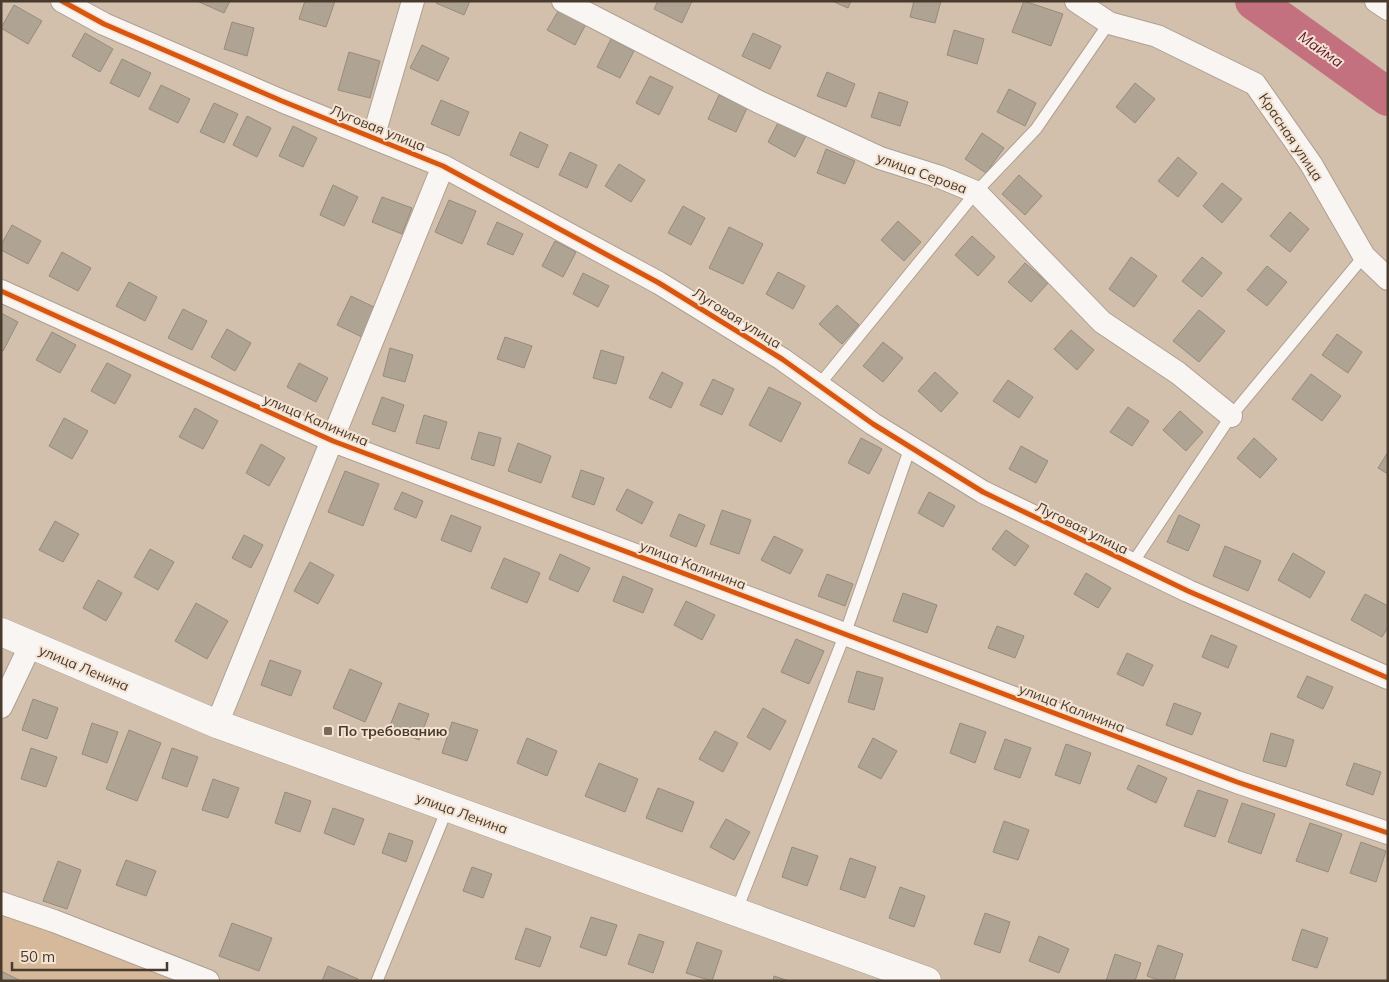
<svg xmlns="http://www.w3.org/2000/svg" width="1389" height="982" font-family="Mulish,sans-serif">
  <rect width="100%" height="100%" fill="#d2bfac"/>
  <path fill="#d6b89a" d="M 1,913 L 170,976 L 168,981 L 1,981 Z"/>
  <g fill="none" stroke-linecap="round" stroke-linejoin="round">
    <path stroke="#c3717f" stroke-width="38" d="M 1254,1 L 1388,97"/>
  </g>
  <path fill="#afa493" stroke="#978b7b" d="M 197,1 L 230,1 L 224,13 Z
    M 305,1 L 335,1 L 326,27 L 299,19 Z
    M 437,1 L 470,1 L 464,15 L 436,3 Z
    M 658,1 L 692,1 L 682,23 L 654,9 Z
    M 832,1 L 851,1 L 848,8 Z
    M 914,1 L 941,1 L 935,23 L 910,17 Z
    M 1024,1 L 1063,14 L 1051,46 L 1012,32 Z
    M 14,5 L 42,21 L 28,44 L 1,28 Z
    M 560,8 L 587,22 L 575,45 L 547,30 Z
    M 232,22 L 254,28 L 247,56 L 224,49 Z
    M 954,30 L 984,39 L 977,64 L 947,55 Z
    M 85,33 L 113,49 L 100,72 L 72,56 Z
    M 753,33 L 781,46 L 770,69 L 742,56 Z
    M 611,39 L 634,51 L 620,78 L 597,67 Z
    M 422,45 L 449,58 L 438,81 L 410,68 Z
    M 349,52 L 380,61 L 370,98 L 338,90 Z
    M 122,59 L 151,73 L 139,97 L 110,83 Z
    M 827,72 L 855,84 L 846,107 L 817,96 Z
    M 650,76 L 673,87 L 659,115 L 636,103 Z
    M 1135,83 L 1155,99 L 1135,123 L 1116,107 Z
    M 161,85 L 190,99 L 178,123 L 149,109 Z
    M 1009,89 L 1036,103 L 1025,126 L 997,112 Z
    M 879,92 L 908,102 L 900,126 L 871,117 Z
    M 719,95 L 747,108 L 736,132 L 708,119 Z
    M 441,100 L 469,112 L 459,136 L 431,124 Z
    M 214,103 L 238,114 L 224,143 L 200,132 Z
    M 247,116 L 271,128 L 257,157 L 233,145 Z
    M 780,119 L 807,134 L 795,157 L 768,142 Z
    M 293,126 L 317,138 L 303,167 L 279,156 Z
    M 520,132 L 548,145 L 538,168 L 510,155 Z
    M 982,133 L 1004,148 L 986,173 L 965,159 Z
    M 826,149 L 855,161 L 845,184 L 817,173 Z
    M 570,152 L 597,165 L 587,188 L 559,175 Z
    M 1178,157 L 1197,173 L 1178,197 L 1158,181 Z
    M 619,164 L 645,180 L 631,202 L 605,186 Z
    M 1019,175 L 1042,196 L 1025,215 L 1002,194 Z
    M 1222,183 L 1242,199 L 1222,223 L 1203,206 Z
    M 333,185 L 358,197 L 344,226 L 320,215 Z
    M 382,197 L 412,208 L 402,234 L 372,222 Z
    M 449,200 L 476,211 L 462,244 L 435,232 Z
    M 683,206 L 705,218 L 691,245 L 668,233 Z
    M 1290,212 L 1309,229 L 1290,252 L 1270,236 Z
    M 898,221 L 921,242 L 904,261 L 881,240 Z
    M 497,222 L 523,234 L 513,255 L 487,244 Z
    M 12,225 L 41,241 L 28,264 L 1,250 L 1,245 Z
    M 729,227 L 763,244 L 743,284 L 709,268 Z
    M 972,236 L 995,257 L 978,276 L 955,255 Z
    M 555,241 L 576,252 L 563,277 L 542,266 Z
    M 62,252 L 91,268 L 78,291 L 49,276 Z
    M 1131,257 L 1157,276 L 1134,307 L 1109,289 Z
    M 1202,257 L 1222,273 L 1202,297 L 1182,281 Z
    M 1025,263 L 1048,283 L 1031,302 L 1008,282 Z
    M 1267,266 L 1287,282 L 1267,306 L 1247,290 Z
    M 778,272 L 805,286 L 793,309 L 766,294 Z
    M 583,273 L 609,286 L 598,307 L 573,294 Z
    M 129,282 L 157,297 L 145,321 L 116,306 Z
    M 351,296 L 376,308 L 362,337 L 337,325 Z
    M 837,305 L 859,325 L 842,344 L 819,324 Z
    M 183,309 L 207,321 L 192,350 L 168,338 Z
    M 1199,310 L 1225,331 L 1199,362 L 1173,341 Z
    M 1,313 L 18,322 L 3,351 L 1,350 Z
    M 227,329 L 251,343 L 235,371 L 211,357 Z
    M 1071,330 L 1094,350 L 1077,370 L 1054,349 Z
    M 52,332 L 76,345 L 60,373 L 36,360 Z
    M 1337,334 L 1362,352 L 1348,373 L 1322,355 Z
    M 505,337 L 532,346 L 524,368 L 497,359 Z
    M 883,342 L 903,358 L 883,382 L 863,366 Z
    M 390,348 L 413,355 L 405,382 L 383,376 Z
    M 601,350 L 624,357 L 616,384 L 593,378 Z
    M 107,363 L 131,375 L 115,404 L 91,391 Z
    M 299,363 L 328,378 L 316,402 L 287,387 Z
    M 662,372 L 683,383 L 671,408 L 649,398 Z
    M 935,372 L 958,393 L 941,412 L 918,391 Z
    M 1311,374 L 1341,396 L 1322,421 L 1292,399 Z
    M 713,379 L 734,389 L 722,415 L 700,405 Z
    M 1008,380 L 1033,397 L 1019,418 L 993,401 Z
    M 769,387 L 801,403 L 781,442 L 749,425 Z
    M 382,397 L 404,405 L 395,432 L 372,424 Z
    M 1128,407 L 1149,421 L 1132,446 L 1110,432 Z
    M 195,408 L 218,421 L 203,449 L 179,437 Z
    M 1180,411 L 1203,432 L 1186,451 L 1163,430 Z
    M 424,415 L 447,422 L 439,449 L 416,443 Z
    M 64,418 L 88,431 L 72,459 L 49,446 Z
    M 479,432 L 501,438 L 494,466 L 471,459 Z
    M 861,438 L 882,449 L 869,474 L 848,463 Z
    M 1254,438 L 1277,459 L 1260,478 L 1237,458 Z
    M 518,443 L 551,456 L 541,483 L 508,471 Z
    M 261,444 L 285,458 L 269,486 L 246,473 Z
    M 1021,446 L 1048,461 L 1036,483 L 1009,469 Z
    M 1388,452 L 1388,474 L 1378,468 Z
    M 581,470 L 604,478 L 594,505 L 572,497 Z
    M 345,471 L 379,484 L 363,526 L 328,512 Z
    M 627,489 L 653,502 L 642,524 L 616,510 Z
    M 402,492 L 423,501 L 416,518 L 394,509 Z
    M 929,492 L 955,506 L 943,527 L 918,513 Z
    M 722,510 L 751,520 L 739,554 L 710,544 Z
    M 679,514 L 705,525 L 696,547 L 670,536 Z
    M 451,515 L 481,527 L 471,552 L 441,540 Z
    M 1179,515 L 1200,525 L 1188,551 L 1167,542 Z
    M 55,521 L 79,534 L 63,562 L 39,550 Z
    M 1006,530 L 1029,546 L 1015,566 L 992,549 Z
    M 244,535 L 263,545 L 251,568 L 232,558 Z
    M 774,536 L 803,550 L 790,574 L 761,560 Z
    M 1225,546 L 1261,561 L 1248,591 L 1213,576 Z
    M 150,549 L 174,562 L 158,590 L 134,577 Z
    M 1293,553 L 1325,572 L 1310,598 L 1278,580 Z
    M 560,554 L 590,568 L 578,592 L 549,579 Z
    M 504,558 L 540,573 L 527,603 L 491,588 Z
    M 310,562 L 334,575 L 318,604 L 294,591 Z
    M 1086,573 L 1111,588 L 1098,608 L 1074,594 Z
    M 827,574 L 853,584 L 845,606 L 818,596 Z
    M 623,576 L 653,589 L 643,613 L 613,601 Z
    M 98,580 L 122,593 L 106,621 L 83,608 Z
    M 903,593 L 937,605 L 927,633 L 893,621 Z
    M 1365,594 L 1388,606 L 1388,627 L 1382,637 L 1351,620 Z
    M 686,601 L 715,615 L 702,640 L 674,625 Z
    M 196,603 L 228,621 L 207,659 L 175,641 Z
    M 997,626 L 1024,636 L 1015,658 L 988,648 Z
    M 1211,635 L 1237,646 L 1228,668 L 1202,657 Z
    M 796,639 L 824,651 L 809,684 L 781,672 Z
    M 1127,653 L 1153,665 L 1143,686 L 1117,674 Z
    M 270,660 L 301,671 L 291,696 L 261,685 Z
    M 350,669 L 382,683 L 365,722 L 333,708 Z
    M 857,671 L 883,678 L 874,710 L 848,702 Z
    M 1307,676 L 1333,687 L 1323,709 L 1297,697 Z
    M 33,699 L 58,708 L 47,739 L 22,730 Z
    M 399,703 L 429,714 L 419,740 L 389,728 Z
    M 1174,703 L 1201,713 L 1192,735 L 1166,725 Z
    M 763,708 L 786,721 L 770,750 L 747,737 Z
    M 452,722 L 478,730 L 467,761 L 442,753 Z
    M 92,723 L 118,732 L 107,763 L 82,754 Z
    M 960,723 L 986,732 L 975,763 L 950,753 Z
    M 129,730 L 161,743 L 137,801 L 106,789 Z
    M 715,731 L 738,743 L 723,772 L 699,759 Z
    M 1271,733 L 1294,740 L 1286,767 L 1263,761 Z
    M 527,738 L 557,751 L 547,776 L 517,763 Z
    M 873,738 L 897,751 L 881,779 L 858,767 Z
    M 1005,739 L 1031,748 L 1020,778 L 994,769 Z
    M 1066,744 L 1091,753 L 1080,784 L 1055,775 Z
    M 31,748 L 57,757 L 46,787 L 21,779 Z
    M 172,748 L 198,757 L 187,787 L 162,778 Z
    M 599,763 L 638,779 L 625,812 L 585,796 Z
    M 1354,763 L 1381,772 L 1373,795 L 1346,785 Z
    M 1138,765 L 1167,778 L 1156,803 L 1127,789 Z
    M 213,779 L 239,788 L 228,818 L 202,810 Z
    M 658,788 L 694,802 L 682,832 L 646,818 Z
    M 1198,790 L 1228,800 L 1215,837 L 1184,826 Z
    M 285,792 L 311,801 L 300,832 L 275,823 Z
    M 1242,803 L 1275,814 L 1261,854 L 1228,842 Z
    M 333,808 L 364,819 L 354,845 L 324,833 Z
    M 726,819 L 750,832 L 734,860 L 710,847 Z
    M 1004,821 L 1029,830 L 1018,860 L 993,852 Z
    M 1310,823 L 1342,834 L 1328,872 L 1296,861 Z
    M 389,833 L 413,841 L 406,862 L 382,853 Z
    M 1361,842 L 1386,851 L 1376,882 L 1350,873 Z
    M 792,847 L 818,856 L 807,886 L 782,877 Z
    M 850,858 L 876,867 L 865,898 L 840,889 Z
    M 126,860 L 156,871 L 146,896 L 116,885 Z
    M 58,861 L 81,870 L 67,909 L 43,901 Z
    M 472,867 L 492,874 L 483,898 L 463,891 Z
    M 900,887 L 925,896 L 914,927 L 889,918 Z
    M 985,913 L 1010,922 L 1000,953 L 974,944 Z
    M 591,917 L 617,925 L 606,956 L 580,947 Z
    M 232,923 L 272,938 L 259,971 L 219,956 Z
    M 526,928 L 551,937 L 540,967 L 515,959 Z
    M 1302,929 L 1328,938 L 1317,968 L 1292,960 Z
    M 639,934 L 664,942 L 653,973 L 628,964 Z
    M 1039,936 L 1069,949 L 1059,973 L 1029,961 Z
    M 697,942 L 722,951 L 712,981 L 686,973 Z
    M 1158,945 L 1183,954 L 1174,981 L 1161,981 L 1147,976 Z
    M 1115,954 L 1141,963 L 1135,981 L 1106,981 Z
    M 328,966 L 358,979 L 357,981 L 322,981 Z
    M 1,971 L 21,981 L 1,981 Z
    M 774,976 L 789,981 L 773,981 Z"/>
  <g fill="none" stroke-linecap="round" stroke-linejoin="round">
    <g stroke="#aea091" stroke-width="13">
      <path id="lane" d="M 819,385 L 976,192 L 1036,129 L 1109,23
        M 1132,564 L 1231,416 L 1364,256
        M 736,912 L 845,634 L 910,448
        M 377,981 L 448,807"/>
    </g>
    <g stroke="#aea091" stroke-width="24">
      <path id="street" d="M 62,1 L 104,24 L 282,101 L 443,166 L 659,283 L 782,359 L 873,424 L 983,492 L 1188,591 L 1388,678
        M 563,1 L 759,102 L 880,158 L 940,177 L 976,192 L 1102,322 L 1178,373 L 1231,416
        M 1076,1 L 1109,23 L 1157,36 L 1255,84 L 1311,164 L 1364,256 L 1388,279
        M 1376,1 L 1388,9
        M 373,138 L 413,1
        M 1,291 L 333,441 L 1237,782 L 1388,833
        M 1,707 L 30,646
        M 217,724 L 443,166
        M 1,903 L 54,921 L 208,981"/>
    </g>
    <g stroke="#aea091" stroke-width="29">
      <path id="secondary" d="M 1,632 L 217,724 L 927,981"/>
    </g>
    <use href="#lane" stroke="#f8f5f3" stroke-width="11"/>
    <use href="#street" stroke="#f8f5f3" stroke-width="22"/>
    <use href="#secondary" stroke="#f8f5f3" stroke-width="28"/>
    <g stroke="#f4e3d2" stroke-width="8">
      <path id="cycleway" d="M 62,1 L 104,24 L 282,101 L 443,166 L 659,283 L 782,359 L 873,424 L 983,492 L 1188,591 L 1388,678
        M 1,291 L 333,441 L 1237,782 L 1388,833"/>
    </g>
    <use href="#cycleway" stroke="#d8560f" stroke-width="5"/>
  </g>
  <rect fill="#786959" stroke="#f4e3d2" stroke-width="2" x="323" y="726" width="10" height="10" rx="2.5"/>
  <g text-anchor="middle" dominant-baseline="central" stroke-width="4" stroke-linejoin="round" paint-order="stroke">
    <g font-size="14" fill="#483a2c" stroke="#f4e3d2">
      <text transform="translate(378 128) rotate(22)">Луговая улица</text>
      <text transform="translate(1291 137) rotate(56)">Красная улица</text>
      <text transform="translate(922 173) rotate(20)">улица Серова</text>
      <text transform="translate(737 318) rotate(32)">Луговая улица</text>
      <text transform="translate(316 420) rotate(23)">улица Калинина</text>
      <text transform="translate(1082 528) rotate(26)">Луговая улица</text>
      <text transform="translate(693 565) rotate(21)">улица Калинина</text>
      <text transform="translate(84 668) rotate(23)">улица Ленина</text>
      <text transform="translate(1072 708) rotate(21)">улица Калинина</text>
      <text transform="translate(462 813) rotate(20)">улица Ленина</text>
    </g>
    <g font-size="14" font-weight="bold" fill="#483a2c" stroke="#f4e3d2" text-anchor="start">
      <text x="338" y="731">По требованию</text>
    </g>
    <g font-size="15" font-style="italic" fill="#5d162c" stroke="#f4e3d2">
      <text transform="translate(1321 49) rotate(35)">Майма</text>
    </g>
  </g>
  <rect width="1389" height="982" fill="none" stroke="#483a2c" stroke-width="5"/>
  <path d="M12 962v8h155v-8" fill="none" stroke="#483a2c" stroke-width="2.5"/>
  <text x="20" y="962" font-size="15" fill="#483a2c" stroke="#f4e3d2" stroke-width="4" paint-order="stroke">50 m</text>
</svg>
